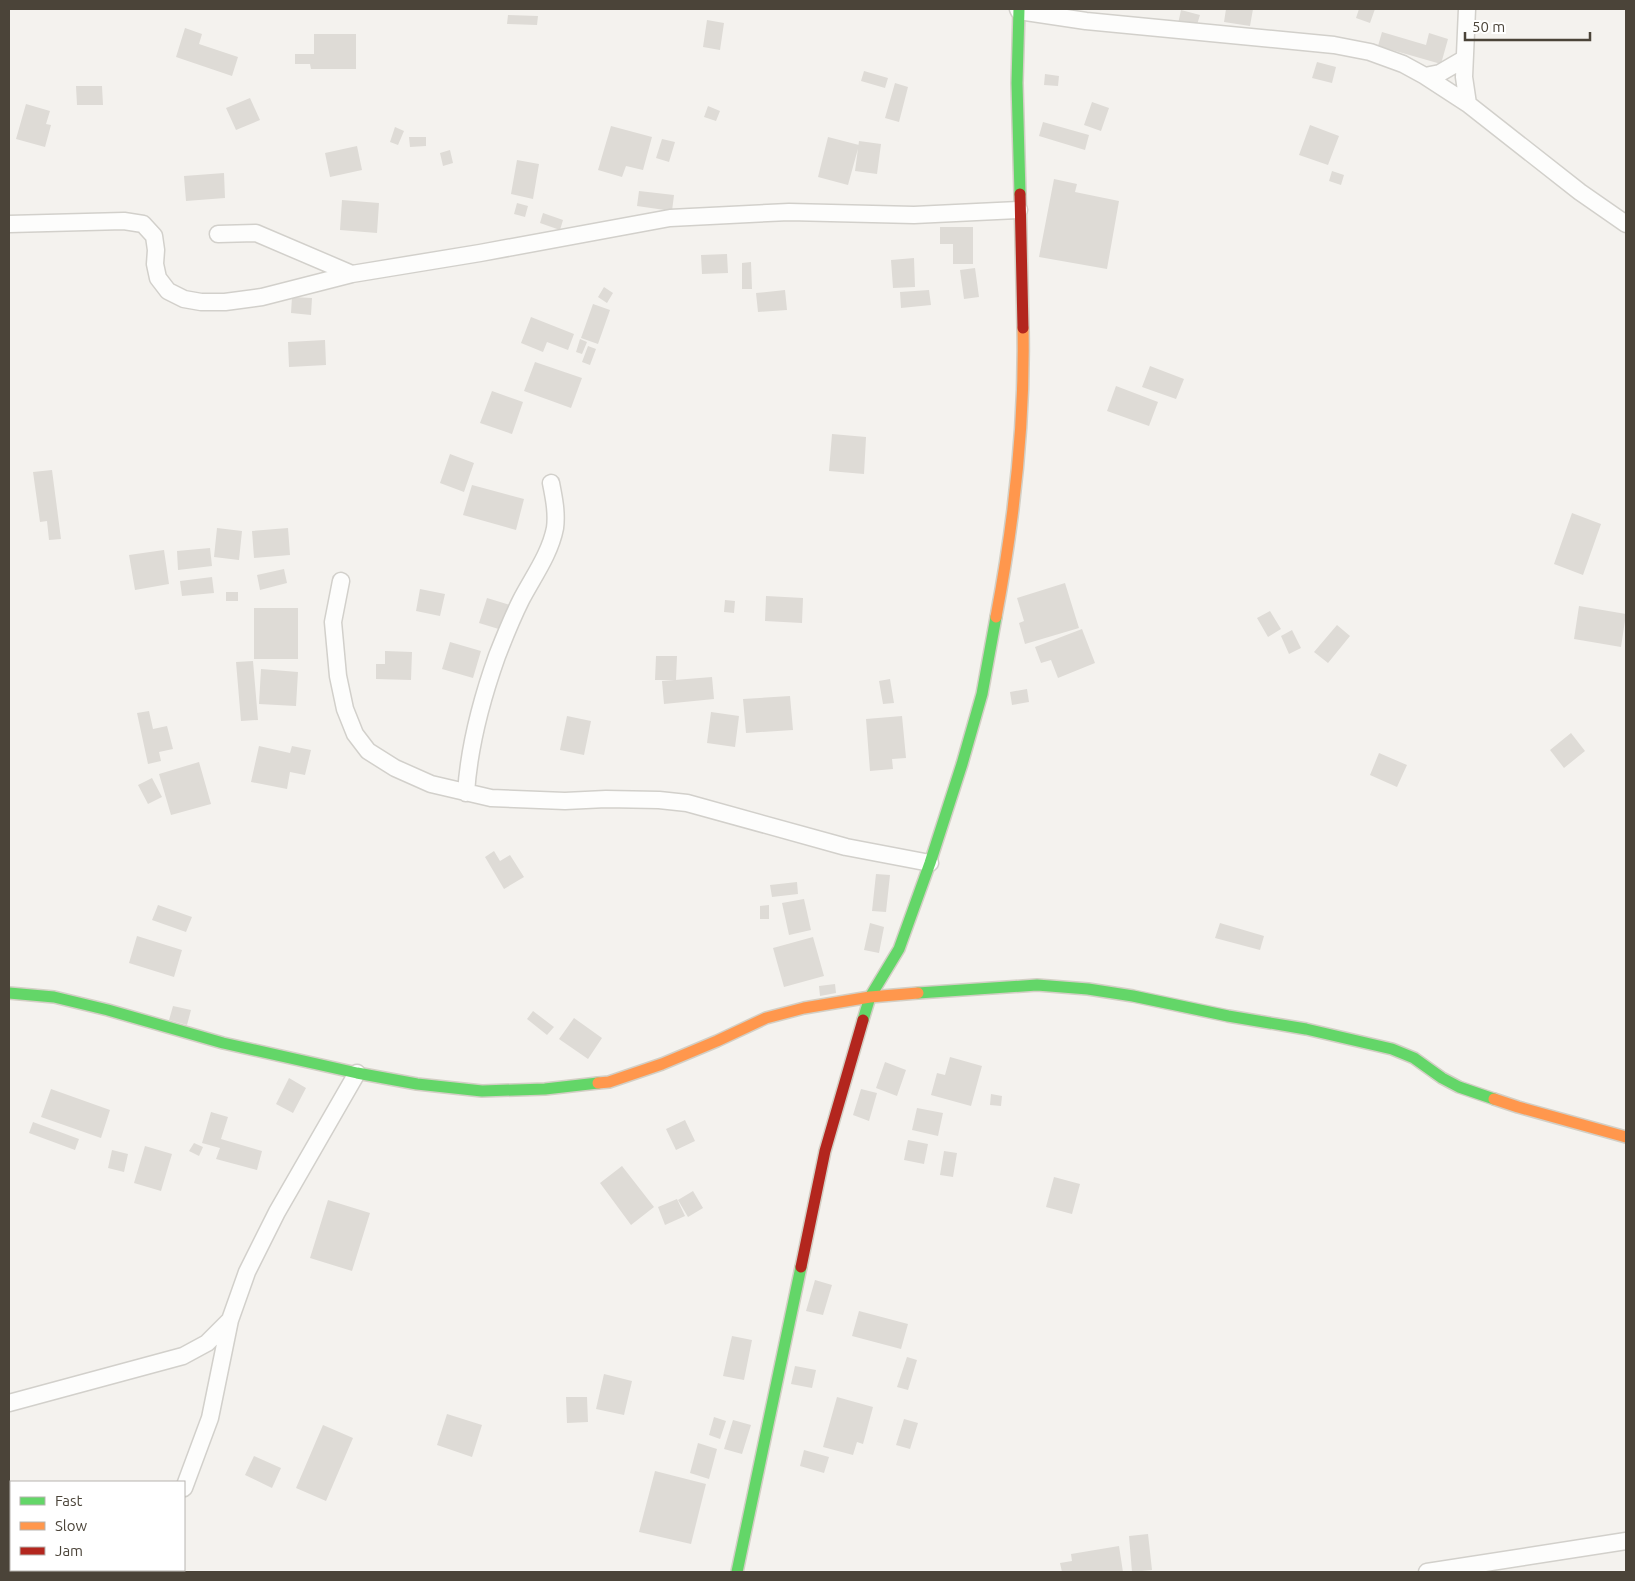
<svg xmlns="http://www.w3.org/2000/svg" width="1635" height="1581" font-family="Ubuntu,sans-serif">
  <rect width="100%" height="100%" fill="#f4f2ee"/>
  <path fill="#dedbd6" d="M 1226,9 L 1253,9 L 1250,26 L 1224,22 Z
    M 1359,9 L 1375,9 L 1370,23 L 1356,18 Z
    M 1181,10 L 1200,15 L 1196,28 L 1178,24 Z
    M 508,15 L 538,16 L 537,25 L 507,24 Z
    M 707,20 L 724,23 L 720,50 L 703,47 Z
    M 185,28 L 202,34 L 199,44 L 238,57 L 232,76 L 176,57 Z
    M 1382,32 L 1426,45 L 1429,33 L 1448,39 L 1441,64 L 1378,46 Z
    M 314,34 L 356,34 L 356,69 L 311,69 L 310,64 L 295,64 L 295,54 L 314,54 Z
    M 1317,62 L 1336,67 L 1332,83 L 1312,78 Z
    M 864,71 L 888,78 L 885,88 L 861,81 Z
    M 1045,74 L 1059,76 L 1058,86 L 1044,85 Z
    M 895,83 L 908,87 L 899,122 L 885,118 Z
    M 76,86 L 102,86 L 103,105 L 77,105 Z
    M 250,98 L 260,120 L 236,130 L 226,108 Z
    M 1092,102 L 1109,108 L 1101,131 L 1084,125 Z
    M 26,104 L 50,111 L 46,124 L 51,125 L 45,147 L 16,139 Z
    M 708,106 L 720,111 L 716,121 L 704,117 Z
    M 1043,122 L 1089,135 L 1085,150 L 1039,136 Z
    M 1310,125 L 1339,136 L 1328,165 L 1299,155 Z
    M 611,126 L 652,137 L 643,170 L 626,166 L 622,177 L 598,170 Z
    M 395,127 L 404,131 L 398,145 L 390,142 Z
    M 409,137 L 426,137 L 426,146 L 410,147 Z
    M 828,137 L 859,145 L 848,185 L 818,177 Z
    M 662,139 L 675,142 L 669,162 L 656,158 Z
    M 859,141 L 881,144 L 877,174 L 855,171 Z
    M 357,146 L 362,170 L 330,177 L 325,153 Z
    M 450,150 L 453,163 L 443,166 L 440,153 Z
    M 517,160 L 539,164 L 533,199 L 511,194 Z
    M 1332,171 L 1344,175 L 1341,185 L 1329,181 Z
    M 224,173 L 225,198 L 186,201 L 184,176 Z
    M 1054,179 L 1077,184 L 1075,192 L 1119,201 L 1107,269 L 1039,257 Z
    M 639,191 L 674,195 L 672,211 L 637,206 Z
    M 342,200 L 379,203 L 377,233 L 340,230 Z
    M 517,203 L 528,206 L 525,217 L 514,214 Z
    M 543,213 L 563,220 L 560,230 L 540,223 Z
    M 940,227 L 973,227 L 973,264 L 953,264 L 953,244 L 940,244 Z
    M 727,254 L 728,273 L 702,274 L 701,255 Z
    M 914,258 L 915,287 L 893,288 L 891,260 Z
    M 751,262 L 752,289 L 742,289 L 742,263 Z
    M 975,268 L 979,297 L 964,299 L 960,270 Z
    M 604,287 L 613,293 L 607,303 L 598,297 Z
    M 785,290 L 787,310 L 758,312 L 756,293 Z
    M 929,290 L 931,305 L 901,308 L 900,292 Z
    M 292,297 L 312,298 L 311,315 L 291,313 Z
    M 593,304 L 610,310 L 598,344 L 581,338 Z
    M 531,317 L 574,334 L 568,350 L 547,342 L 543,352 L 521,343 Z
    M 580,339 L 587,342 L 582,354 L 576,352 Z
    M 325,340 L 326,365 L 289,367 L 288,342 Z
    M 588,346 L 596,349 L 590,365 L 582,362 Z
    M 535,362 L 582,378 L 571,408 L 524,391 Z
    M 1150,366 L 1184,379 L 1176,399 L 1142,387 Z
    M 1116,386 L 1158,402 L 1149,426 L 1107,411 Z
    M 492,391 L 523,402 L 512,434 L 480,423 Z
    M 832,434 L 866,437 L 864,474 L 829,471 Z
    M 450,454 L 474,463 L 464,492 L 440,483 Z
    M 52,470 L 61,539 L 49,540 L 47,521 L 40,522 L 33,472 Z
    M 472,485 L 524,499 L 516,530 L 463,515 Z
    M 1572,513 L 1601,524 L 1583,575 L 1554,564 Z
    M 217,528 L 242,531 L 239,560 L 214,557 Z
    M 288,528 L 290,555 L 254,558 L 252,531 Z
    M 210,548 L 212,566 L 178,570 L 177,551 Z
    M 164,550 L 169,584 L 135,590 L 129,555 Z
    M 284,569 L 287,583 L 260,590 L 257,575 Z
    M 212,577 L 214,593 L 182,596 L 180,581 Z
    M 1065,583 L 1079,628 L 1025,644 L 1019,623 L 1024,621 L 1017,598 Z
    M 420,589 L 445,594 L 440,616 L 416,611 Z
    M 226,592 L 238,592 L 238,601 L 226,601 Z
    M 766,596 L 803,598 L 802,623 L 765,621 Z
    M 487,598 L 510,605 L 502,630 L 479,623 Z
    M 725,600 L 735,601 L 734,613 L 724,612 Z
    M 1579,606 L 1626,614 L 1621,647 L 1574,639 Z
    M 254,608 L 298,608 L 298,659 L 254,659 Z
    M 1270,611 L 1281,629 L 1268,637 L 1257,618 Z
    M 1337,625 L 1350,636 L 1328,663 L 1314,652 Z
    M 1082,629 L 1095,663 L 1058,678 L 1051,660 L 1041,663 L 1035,647 Z
    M 1292,630 L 1301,648 L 1289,654 L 1281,636 Z
    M 450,642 L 481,651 L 473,678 L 442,669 Z
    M 385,651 L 412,652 L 411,680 L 376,679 L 376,664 L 385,664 Z
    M 656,656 L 677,656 L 676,680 L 655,680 Z
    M 253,661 L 258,720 L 241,721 L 236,662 Z
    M 261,669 L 298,672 L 296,706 L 259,704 Z
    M 712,677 L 714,699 L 664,704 L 662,681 Z
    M 890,679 L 894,703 L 883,704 L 879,681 Z
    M 1027,689 L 1029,702 L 1012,705 L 1010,692 Z
    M 790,696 L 793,730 L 746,733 L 743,699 Z
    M 149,711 L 153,729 L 167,726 L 173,749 L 159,752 L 161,761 L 148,764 L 137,713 Z
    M 711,712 L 739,716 L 735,747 L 707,743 Z
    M 567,716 L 591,721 L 584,755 L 560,750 Z
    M 902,716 L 906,758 L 892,759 L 893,769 L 870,771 L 866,719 Z
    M 1571,733 L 1585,751 L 1564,768 L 1550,750 Z
    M 259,746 L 290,753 L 292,746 L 311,750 L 305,775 L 290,772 L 287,789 L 251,782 Z
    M 1379,753 L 1407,765 L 1397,787 L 1370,775 Z
    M 199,762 L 211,804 L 171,815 L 159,774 Z
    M 152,778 L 162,797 L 148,804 L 138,785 Z
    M 494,851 L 500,861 L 510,855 L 524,877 L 504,889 L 485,857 Z
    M 876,874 L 890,875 L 886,912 L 872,911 Z
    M 797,882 L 798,894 L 772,897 L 770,885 Z
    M 804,899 L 811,930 L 789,935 L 782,903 Z
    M 158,905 L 192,917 L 186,932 L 152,920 Z
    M 769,905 L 769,919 L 760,919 L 760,906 Z
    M 870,923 L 884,927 L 879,953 L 864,950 Z
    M 1220,923 L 1264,936 L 1260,950 L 1215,938 Z
    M 137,936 L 182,950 L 174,977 L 129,963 Z
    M 813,937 L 824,976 L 784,987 L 773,948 Z
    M 835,984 L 836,993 L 820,996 L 819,986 Z
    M 173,1006 L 191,1010 L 187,1025 L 169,1020 Z
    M 533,1011 L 554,1027 L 547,1035 L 527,1019 Z
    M 574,1018 L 602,1038 L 588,1059 L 559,1039 Z
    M 950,1057 L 982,1066 L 971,1106 L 931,1095 L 937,1073 L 945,1075 Z
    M 885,1062 L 906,1070 L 897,1096 L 876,1088 Z
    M 289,1078 L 306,1088 L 293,1113 L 276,1104 Z
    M 51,1089 L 110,1110 L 101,1138 L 41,1117 Z
    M 861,1089 L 877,1093 L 869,1121 L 853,1115 Z
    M 991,1094 L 1002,1096 L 1001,1106 L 990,1105 Z
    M 917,1108 L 943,1113 L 938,1136 L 912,1130 Z
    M 211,1112 L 228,1117 L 221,1139 L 262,1151 L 257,1170 L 216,1159 L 220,1148 L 202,1143 Z
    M 685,1120 L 695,1141 L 676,1150 L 666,1129 Z
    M 33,1122 L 79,1139 L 75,1150 L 29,1133 Z
    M 908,1140 L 928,1144 L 924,1164 L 904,1160 Z
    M 194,1143 L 203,1147 L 199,1156 L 189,1151 Z
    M 145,1146 L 172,1154 L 161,1191 L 134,1183 Z
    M 112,1150 L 128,1154 L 124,1172 L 108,1168 Z
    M 944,1151 L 957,1153 L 953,1177 L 940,1175 Z
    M 622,1166 L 654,1207 L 631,1225 L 600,1183 Z
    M 1054,1177 L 1080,1184 L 1072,1214 L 1046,1207 Z
    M 693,1191 L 703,1208 L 688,1217 L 678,1200 Z
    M 677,1199 L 685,1216 L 665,1225 L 658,1207 Z
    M 328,1200 L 370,1213 L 352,1271 L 310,1258 Z
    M 815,1280 L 832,1285 L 823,1315 L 806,1311 Z
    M 859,1311 L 908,1324 L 901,1349 L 852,1336 Z
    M 732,1336 L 752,1340 L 744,1380 L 723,1376 Z
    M 907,1357 L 917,1360 L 908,1390 L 897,1387 Z
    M 795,1366 L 816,1370 L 812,1388 L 791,1384 Z
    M 604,1374 L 632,1381 L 624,1415 L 596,1409 Z
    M 566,1397 L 587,1397 L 588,1422 L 567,1423 Z
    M 837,1397 L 873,1407 L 863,1444 L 857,1442 L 853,1455 L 823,1447 Z
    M 447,1414 L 482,1425 L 472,1457 L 437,1445 Z
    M 714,1417 L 726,1421 L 720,1439 L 709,1435 Z
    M 904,1419 L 918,1423 L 910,1449 L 896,1445 Z
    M 733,1420 L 751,1425 L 742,1454 L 724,1449 Z
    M 323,1425 L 353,1438 L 326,1501 L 296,1488 Z
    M 698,1443 L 717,1449 L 709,1479 L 690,1473 Z
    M 804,1450 L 829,1457 L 824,1473 L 800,1466 Z
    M 254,1456 L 281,1468 L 272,1488 L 245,1475 Z
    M 655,1471 L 706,1484 L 691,1544 L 639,1532 Z
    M 1148,1534 L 1152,1570 L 1132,1572 L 1129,1536 Z
    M 1119,1546 L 1123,1572 L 1062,1572 L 1060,1563 L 1072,1561 L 1071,1554 Z"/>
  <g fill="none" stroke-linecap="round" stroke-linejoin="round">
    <g stroke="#d2d0cb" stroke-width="19">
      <path id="street" d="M 1018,9 L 1019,11 L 1086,21 L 1334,45 L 1370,52 L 1403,64 L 1425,76 L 1468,104 L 1580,192 L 1626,224
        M 1467,9 L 1464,77 L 1468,104
        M 1425,76 L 1440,73 L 1464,59
        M 9,224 L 124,221 L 143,224 L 154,236 L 156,250 L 155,264 L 158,278 L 168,291 L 184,299 L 201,302 L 225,302 L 262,297 L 352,274 L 480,253 L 670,218 L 789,212 L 914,215 L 1019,210
        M 218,234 L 256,233 L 352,274
        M 341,581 L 333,622 L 338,676 L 345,709 L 355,734 L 368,751 L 395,768 L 431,784 L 491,798 L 565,801 L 606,799 L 659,800 L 687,803 L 846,847 L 930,863
        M 466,793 C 469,746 481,701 497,656 C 504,638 512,618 521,600 C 533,577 550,554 555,528 C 557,513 554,498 551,483
        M 9,1403 L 183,1356 L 207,1343 L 230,1320
        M 184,1488 L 210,1418 L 230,1320 L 247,1272 L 277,1212 L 357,1073
        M 150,1572 L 151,1570
        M 1427,1572 L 1626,1541"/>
    </g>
    <g stroke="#d3cfc5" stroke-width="14">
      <path id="fast" d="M 1019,9 L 1017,83 L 1020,194
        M 9,993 L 54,997 L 108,1010 L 223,1043 L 357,1073 L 417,1084 L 482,1091 L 545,1089 L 598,1083
        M 918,993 L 1037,985 L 1088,989 L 1133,996 L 1228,1016 L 1306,1029 L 1392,1049 L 1414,1058 L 1442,1078 L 1459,1087 L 1494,1099
        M 863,1020 L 870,997 L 899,949 L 930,863 L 962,764 L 982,694 L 996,617
        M 737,1572 L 801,1267"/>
    </g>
    <g stroke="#d3cfc5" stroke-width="14">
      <path id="slow" d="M 996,617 C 1014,522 1025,425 1023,328
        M 598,1083 L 609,1082 L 662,1064 L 717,1041 L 766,1018 L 804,1008 L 870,997 L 918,993
        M 1494,1099 L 1518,1107 L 1626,1137"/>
    </g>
    <g stroke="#d3cfc5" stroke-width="14">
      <path id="jam" d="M 1020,194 L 1023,328
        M 801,1267 L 825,1151 L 863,1020"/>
    </g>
    <use href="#street" stroke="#fdfdfc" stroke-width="16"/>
    <use href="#fast" stroke="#63d668" stroke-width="11"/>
    <use href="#slow" stroke="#ff974d" stroke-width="11"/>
    <use href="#jam" stroke="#b3261e" stroke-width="11"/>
  </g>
  <rect width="1635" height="1581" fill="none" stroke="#4b4439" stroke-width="20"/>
  <rect x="10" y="1481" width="175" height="90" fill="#ffffff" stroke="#b7b4b0"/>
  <rect x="20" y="1497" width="25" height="8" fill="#63d668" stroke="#b7b4b0"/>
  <text x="55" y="1506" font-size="15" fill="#4b4439">Fast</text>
  <rect x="20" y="1522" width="25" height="8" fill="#ff974d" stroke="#b7b4b0"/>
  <text x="55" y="1531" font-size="15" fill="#4b4439">Slow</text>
  <rect x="20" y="1547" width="25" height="8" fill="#b3261e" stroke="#b7b4b0"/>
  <text x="55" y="1556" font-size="15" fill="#4b4439">Jam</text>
  <path d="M1465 32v8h125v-8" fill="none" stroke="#4b4439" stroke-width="2.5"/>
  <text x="1472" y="32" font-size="15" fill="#4b4439" stroke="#ffffff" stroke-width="4" paint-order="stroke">50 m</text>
</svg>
